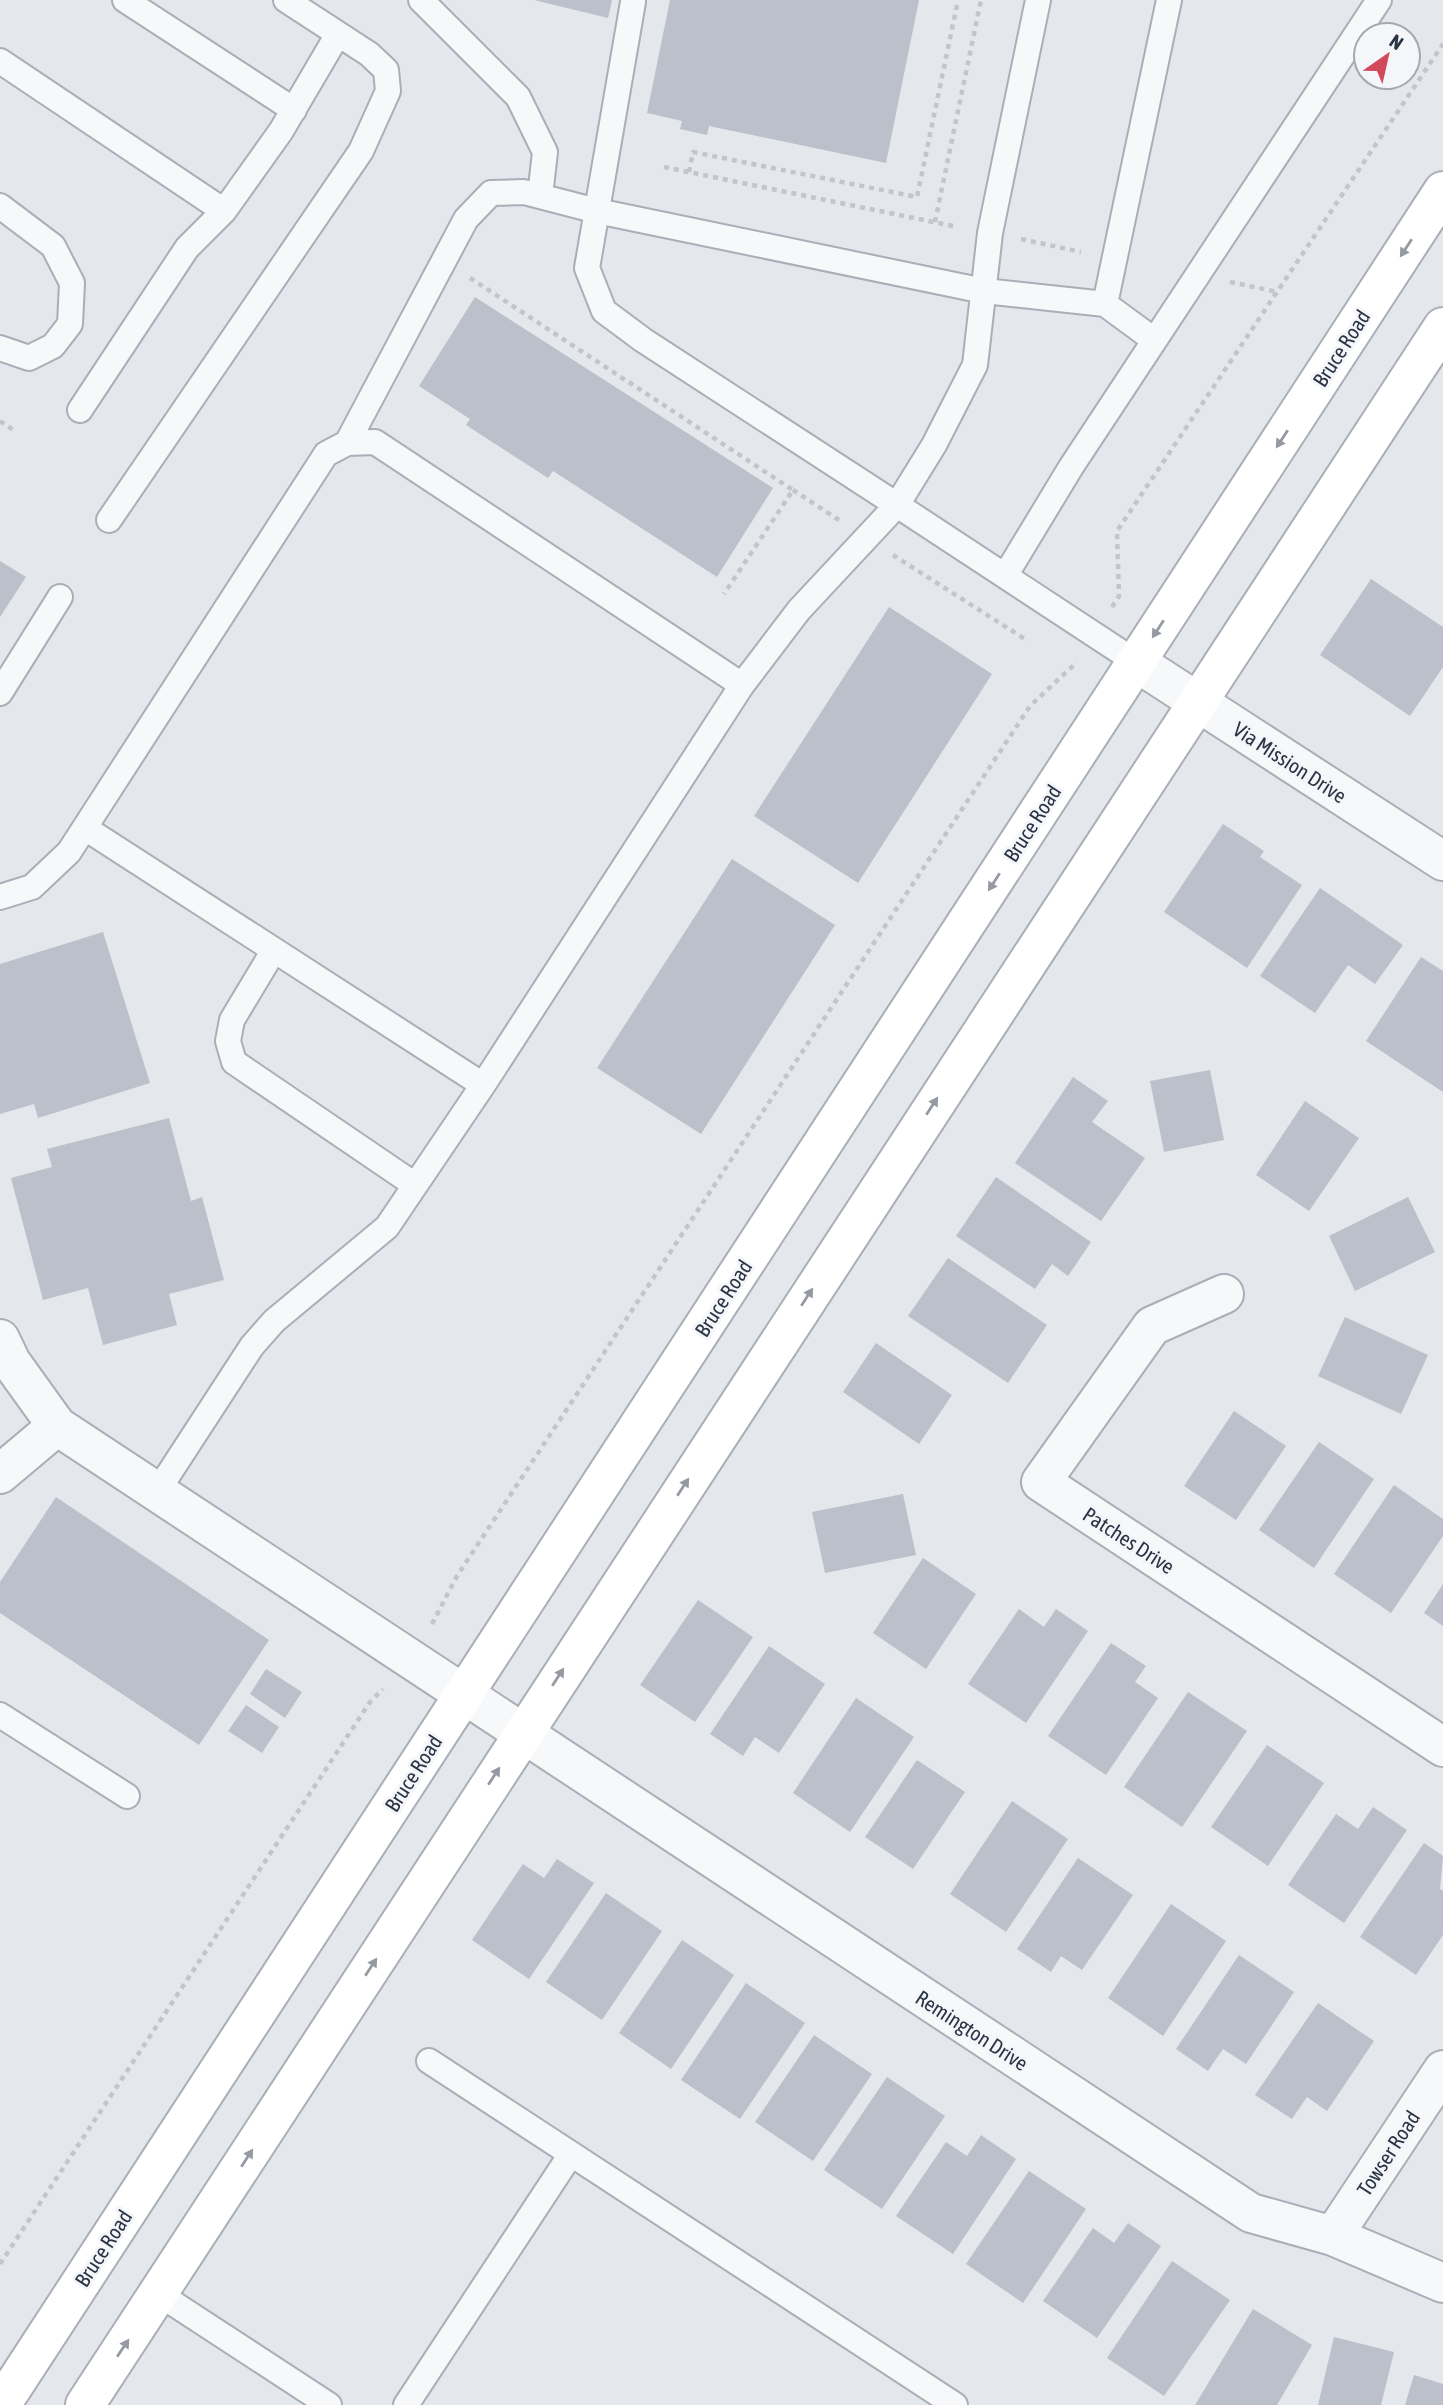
<svg xmlns="http://www.w3.org/2000/svg" width="1443" height="2405" font-family="'Asap Condensed',sans-serif">
  <rect width="100%" height="100%" fill="#e4e7ec"/>
  <path fill="#bbc0ca" d="M 534,0 L 612,0 L 608,18 Z
    M 670,0 L 919,0 L 886,163 L 709,126 L 707,135 L 680,129 L 682,121 L 647,113 Z
    M 475,297 L 773,488 L 717,577 L 553,471 L 548,478 L 466,425 L 470,419 L 419,386 Z
    M 0,561 L 26,577 L 0,617 Z
    M 1371,579 L 1443,627 L 1443,667 L 1410,716 L 1320,655 Z
    M 889,607 L 992,674 L 858,883 L 754,816 Z
    M 1223,824 L 1264,851 L 1260,857 L 1302,885 L 1247,968 L 1164,912 Z
    M 732,859 L 835,925 L 701,1134 L 597,1068 Z
    M 1320,888 L 1403,945 L 1375,984 L 1348,965 L 1315,1013 L 1260,976 Z
    M 103,932 L 150,1083 L 38,1118 L 34,1104 L 0,1114 L 0,964 Z
    M 1421,957 L 1443,971 L 1443,1092 L 1366,1041 Z
    M 1210,1070 L 1224,1140 L 1164,1152 L 1150,1081 Z
    M 1073,1077 L 1108,1101 L 1092,1122 L 1145,1158 L 1101,1221 L 1015,1163 Z
    M 1305,1101 L 1359,1138 L 1309,1211 L 1256,1175 Z
    M 169,1118 L 191,1201 L 202,1197 L 224,1280 L 169,1294 L 177,1325 L 103,1345 L 88,1288 L 43,1300 L 11,1178 L 52,1167 L 47,1149 Z
    M 996,1177 L 1091,1242 L 1068,1276 L 1052,1264 L 1035,1289 L 956,1236 Z
    M 1408,1197 L 1435,1252 L 1355,1291 L 1329,1236 Z
    M 948,1258 L 1047,1325 L 1008,1383 L 908,1316 Z
    M 1345,1317 L 1428,1355 L 1401,1414 L 1318,1376 Z
    M 876,1343 L 952,1395 L 919,1444 L 843,1392 Z
    M 1234,1411 L 1286,1446 L 1236,1520 L 1184,1486 Z
    M 1319,1442 L 1374,1479 L 1314,1568 L 1259,1530 Z
    M 1394,1485 L 1443,1519 L 1443,1536 L 1391,1613 L 1334,1574 Z
    M 903,1494 L 916,1555 L 825,1573 L 812,1512 Z
    M 56,1497 L 269,1640 L 199,1745 L 0,1613 L 0,1582 Z
    M 923,1558 L 976,1594 L 926,1669 L 873,1633 Z
    M 1443,1584 L 1443,1626 L 1424,1613 Z
    M 698,1600 L 753,1637 L 695,1722 L 640,1685 Z
    M 1019,1609 L 1044,1627 L 1056,1609 L 1088,1631 L 1026,1723 L 968,1684 Z
    M 1111,1643 L 1146,1666 L 1135,1682 L 1158,1698 L 1106,1775 L 1048,1736 Z
    M 769,1646 L 825,1684 L 779,1753 L 755,1737 L 743,1756 L 710,1734 Z
    M 266,1669 L 302,1692 L 285,1718 L 250,1694 Z
    M 1188,1692 L 1247,1731 L 1182,1827 L 1124,1787 Z
    M 856,1698 L 914,1737 L 850,1832 L 793,1793 Z
    M 246,1705 L 279,1727 L 262,1753 L 228,1731 Z
    M 1267,1745 L 1324,1783 L 1268,1866 L 1211,1827 Z
    M 917,1760 L 965,1792 L 913,1869 L 865,1837 Z
    M 1012,1801 L 1068,1839 L 1006,1932 L 950,1894 Z
    M 1373,1807 L 1407,1830 L 1344,1923 L 1288,1885 L 1336,1814 L 1358,1829 Z
    M 1424,1843 L 1443,1856 L 1440,1889 L 1443,1891 L 1443,1935 L 1416,1975 L 1360,1937 Z
    M 1078,1858 L 1133,1895 L 1082,1970 L 1061,1956 L 1051,1972 L 1017,1949 Z
    M 557,1859 L 594,1883 L 529,1979 L 472,1940 L 523,1864 L 544,1878 Z
    M 606,1893 L 662,1931 L 602,2020 L 546,1982 Z
    M 1171,1904 L 1226,1941 L 1163,2036 L 1108,1998 Z
    M 682,1940 L 734,1975 L 671,2069 L 619,2033 Z
    M 1239,1955 L 1294,1992 L 1246,2064 L 1223,2049 L 1208,2071 L 1176,2049 Z
    M 746,1983 L 805,2023 L 740,2119 L 681,2080 Z
    M 1318,2003 L 1374,2041 L 1327,2111 L 1307,2097 L 1292,2119 L 1255,2095 Z
    M 814,2035 L 872,2074 L 813,2161 L 755,2122 Z
    M 887,2077 L 945,2116 L 882,2209 L 824,2170 Z
    M 981,2135 L 1016,2159 L 953,2254 L 896,2216 L 946,2142 L 967,2156 Z
    M 1029,2171 L 1086,2209 L 1023,2303 L 966,2264 Z
    M 1128,2223 L 1161,2246 L 1097,2338 L 1043,2301 L 1093,2228 L 1114,2243 Z
    M 1172,2261 L 1230,2300 L 1164,2396 L 1107,2358 Z
    M 1253,2309 L 1312,2345 L 1277,2405 L 1195,2405 Z
    M 1334,2337 L 1394,2352 L 1381,2405 L 1318,2405 Z
    M 1414,2375 L 1443,2384 L 1443,2405 L 1405,2405 Z"/>
  <g fill="none" stroke-linecap="round" stroke-linejoin="round">
    <g stroke="#a9aeb7" stroke-width="28">
      <path id="lane" d="M 125,0 L 294,110
        M 421,0 L 518,97 L 545,152 L 540,196
        M 1038,0 L 990,233 L 975,365 L 934,445 L 897,505 L 1136,662
        M 0,61 L 224,211 L 281,131 L 338,34
        M 0,206 L 53,246 L 72,283 L 70,324 L 53,346 L 29,358 L 0,348
        M 1154,340 L 1105,304 L 1169,0
        M 80,410 L 187,248 L 224,211
        M 347,443 L 466,219 L 491,193 L 524,192 L 597,211 L 984,291 L 1105,304
        M 109,520 L 361,151 L 388,91 L 386,70 L 369,54 L 286,0
        M 1005,576 L 1071,467 L 1379,0
        M 0,693 L 60,597
        M 85,828 L 483,1085
        M 0,897 L 32,887 L 69,852 L 326,454 L 347,443 L 375,442 L 742,685
        M 274,950 L 232,1020 L 228,1041 L 234,1062 L 415,1185
        M 157,1492 L 252,1346 L 274,1321 L 387,1227 L 483,1085 L 742,685 L 799,610 L 897,505 L 643,340 L 604,311 L 587,268 L 633,2
        M 0,1715 L 127,1796
        M 429,2061 L 955,2405
        M 159,2294 L 329,2405
        M 406,2405 L 571,2154"/>
    </g>
    <g stroke="#a9aeb7" stroke-width="42">
      <path id="street" d="M 1136,662 L 1443,861
        M 1224,1294 L 1152,1326 L 1041,1482 L 1443,1747
        M 0,1339 L 11,1362 L 57,1426 L 1251,2213 L 1333,2236 L 1443,2283
        M 0,1474 L 57,1426
        M 1333,2236 L 1443,2070"/>
    </g>
    <g stroke="#a9aeb7" stroke-width="42">
      <path id="secondary" d="M 1,2405 L 1443,191
        M 85,2405 L 1443,327"/>
    </g>
    <path stroke="#c2c5cb" stroke-width="4.5" stroke-dasharray="5 5" stroke-linecap="butt" d="M 664,167 L 958,227
      M 689,172 L 693,152 L 917,197 L 958,0
      M 935,222 L 981,0
      M 1021,239 L 1081,252
      M 470,278 L 793,490 L 724,594
      M 1230,282 L 1278,292
      M 0,421 L 15,431
      M 793,490 L 839,520
      M 893,555 L 1028,641
      M 1112,607 L 1119,596 L 1117,531 L 1443,44
      M 432,1624 L 457,1576 L 1030,706 L 1077,662
      M 0,2264 L 370,1702 L 383,1689"/>
    <use href="#lane" stroke="#f7f8fa" stroke-width="24"/>
    <use href="#street" stroke="#f7f8fa" stroke-width="38"/>
    <use href="#secondary" stroke="#fff" stroke-width="38"/>
  </g>
  <defs><path id="oneway-solid" d="M-6-.8H1V-3.2L6.5 0L1 3.2V.8H-6Z" transform="scale(1.75)"/></defs>
  <g fill="#959aa2">
    <use href="#oneway-solid" transform="translate(1406 248) rotate(123)"/>
    <use href="#oneway-solid" transform="translate(1282 439) rotate(123)"/>
    <use href="#oneway-solid" transform="translate(1158 629) rotate(123)"/>
    <use href="#oneway-solid" transform="translate(994 882) rotate(123)"/>
    <use href="#oneway-solid" transform="translate(932 1106) rotate(-57)"/>
    <use href="#oneway-solid" transform="translate(807 1297) rotate(-57)"/>
    <use href="#oneway-solid" transform="translate(683 1487) rotate(-57)"/>
    <use href="#oneway-solid" transform="translate(558 1677) rotate(-57)"/>
    <use href="#oneway-solid" transform="translate(494 1776) rotate(-57)"/>
    <use href="#oneway-solid" transform="translate(371 1967) rotate(-57)"/>
    <use href="#oneway-solid" transform="translate(247 2158) rotate(-57)"/>
    <use href="#oneway-solid" transform="translate(123 2348) rotate(-56)"/>
  </g>
  <g text-anchor="middle" dominant-baseline="central" stroke-width="6" stroke-linejoin="round" paint-order="stroke">
    <g font-size="21" fill="#2b3445" stroke="#f4f6f9">
      <text transform="translate(1341 348) rotate(-57)">Bruce Road</text>
      <text transform="translate(1290 762) rotate(33)">Via Mission Drive</text>
      <text transform="translate(1032 823) rotate(-57)">Bruce Road</text>
      <text transform="translate(723 1298) rotate(-57)">Bruce Road</text>
      <text transform="translate(1129 1540) rotate(33)">Patches Drive</text>
      <text transform="translate(413 1773) rotate(-57)">Bruce Road</text>
      <text transform="translate(972 2030) rotate(33)">Remington Drive</text>
      <text transform="translate(1388 2153) rotate(-57)">Towser Road</text>
      <text transform="translate(103 2248) rotate(-57)">Bruce Road</text>
    </g>
  </g>
  <g transform="translate(1387 56) rotate(34)"><circle r="33" fill="#f4f6f9" stroke="#a4a8b1" stroke-width="2"/>
  <path d="M0-5L12 26L0 18L-12 26Z" fill="#d1495b"/>
  <text y="-10" font-size="19" font-weight="bold" text-anchor="middle" fill="#2b3445">N</text>
  </g>
</svg>
